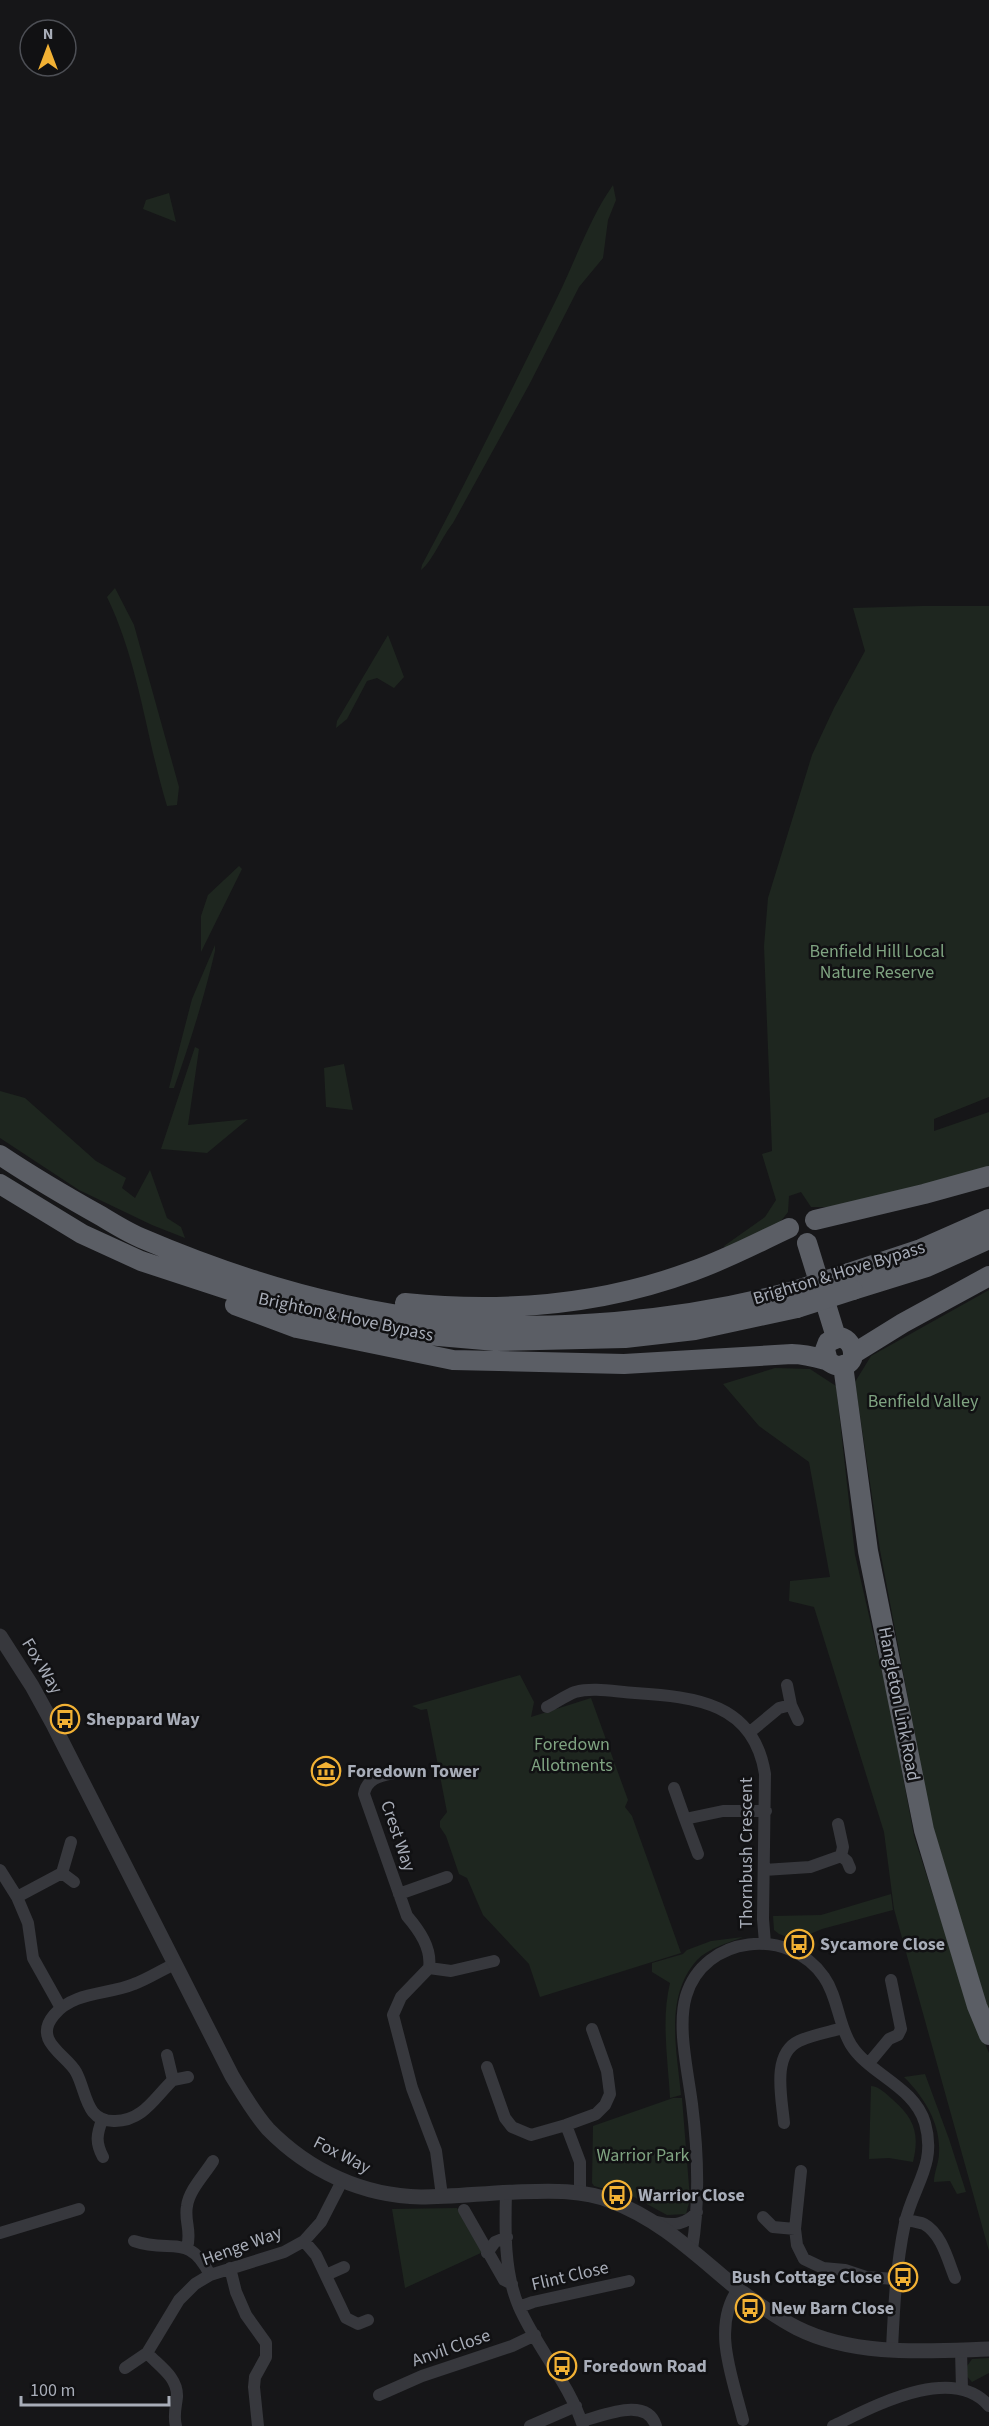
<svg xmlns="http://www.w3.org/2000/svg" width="989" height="2426" font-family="'Source Sans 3',sans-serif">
  <rect width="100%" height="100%" fill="#161618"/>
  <path fill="#1e261f" d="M 613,185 L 616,200 L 608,220 L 603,258 L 579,287 L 529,385 L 453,523 C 443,535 432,562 421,570 L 422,565 C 469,477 512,389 556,300 C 575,262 589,219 613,185 Z
    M 169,193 L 176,222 L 143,209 L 146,200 Z
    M 115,588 L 134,625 L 179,787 L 177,805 L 167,806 C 146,737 139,663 107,597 Z
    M 922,606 L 989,606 L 989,1097 L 934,1119 L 934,1131 L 989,1112 L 989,1171 L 838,1207 L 811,1207 L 801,1192 L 789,1196 L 788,1212 L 774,1230 L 728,1254 L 724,1246 L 765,1217 L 776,1200 L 762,1154 L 772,1151 L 764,946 L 768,898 L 812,755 L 834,708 L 865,651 L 853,608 Z
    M 388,635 L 404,677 L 394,688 L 377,678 L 367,681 L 347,719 L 336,728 L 337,721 Z
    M 239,866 L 242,869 L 201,952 L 201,916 L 208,895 Z
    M 215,945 L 215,951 C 204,998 190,1043 174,1088 L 169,1088 L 192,999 Z
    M 195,1047 L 199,1049 L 188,1125 L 248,1119 L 207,1153 L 161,1149 Z
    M 344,1064 L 352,1106 L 353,1110 L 326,1107 L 324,1068 Z
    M 0,1091 L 25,1098 L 96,1161 L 126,1178 L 122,1188 L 135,1198 L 150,1170 L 167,1218 L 181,1227 L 185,1238 L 152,1225 L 79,1190 L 0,1138 Z
    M 989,1290 L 989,2013 L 931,1820 L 880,1550 L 855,1382 L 871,1356 Z
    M 775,1368 L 810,1369 L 836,1386 L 855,1555 L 889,1702 L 914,1836 L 966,1998 L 989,2053 L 989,2251 L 894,1909 L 884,1832 L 814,1607 L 789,1601 L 790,1581 L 830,1577 L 809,1462 L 759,1426 L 723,1384 Z
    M 520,1675 L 534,1702 L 531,1717 L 591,1698 L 628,1800 L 625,1807 L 632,1816 L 681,1953 L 540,1997 L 529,1964 L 483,1915 L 467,1878 L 459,1874 L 446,1836 L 440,1827 L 440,1821 L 447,1812 L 427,1709 L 421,1710 L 412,1706 Z
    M 891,1894 L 893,1910 L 822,1929 L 796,1940 L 779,1934 L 774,1930 L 773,1916 L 821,1915 Z
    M 743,1937 C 728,1943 709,1948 697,1960 C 664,1997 677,2051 681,2095 L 670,2098 C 668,2060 661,2020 670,1983 L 652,1972 L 652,1963 L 683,1954 L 687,1950 L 711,1941 Z
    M 925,2074 L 949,2139 L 966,2192 L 957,2194 L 950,2181 L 934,2182 C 934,2172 939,2163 939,2153 C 941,2124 924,2097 904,2077 Z
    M 871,2086 C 880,2087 885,2093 892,2099 C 914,2118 920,2133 913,2162 L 889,2158 L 869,2159 Z
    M 673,2098 L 682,2098 L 690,2199 L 686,2214 L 667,2215 L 634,2197 L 594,2186 L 592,2183 L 593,2126 Z
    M 457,2208 L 483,2252 L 405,2288 L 392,2209 Z
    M 989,2358 L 989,2373 L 972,2382 L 963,2372 L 972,2359 Z"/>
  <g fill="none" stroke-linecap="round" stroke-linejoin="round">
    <path stroke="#37383d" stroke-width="12" d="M 787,1685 L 791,1705
      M 547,1707 C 556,1703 566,1695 575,1692 C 594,1687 616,1692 635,1693 C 696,1697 754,1703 765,1774 L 763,1919 L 765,1943
      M 750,1732 L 779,1708 L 791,1705 L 798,1720
      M 394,1773 C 380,1776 367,1778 364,1794 L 407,1916 C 419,1930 432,1948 429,1968
      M 674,1788 L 685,1819
      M 698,1854 L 685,1819 L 723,1811 L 766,1811
      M 841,1856 L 847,1861 L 850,1868
      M 0,1870 L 17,1897 L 28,1923 L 33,1958 L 61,2008
      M 764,1870 L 810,1867 L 841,1856 L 843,1847 L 838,1824
      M 62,1873 L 74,1882
      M 399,1894 L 447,1877
      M 17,1897 L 62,1873 L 71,1842
      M 167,2055 L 173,2080 C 155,2097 143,2121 115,2121 C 85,2122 87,2092 76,2072 C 67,2055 32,2041 54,2015 C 74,1991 108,1995 134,1984 C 148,1979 161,1970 175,1964
      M 869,2063 L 889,2039 L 898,2035 L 901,2029 L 891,1980
      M 487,2067 L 505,2118 L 512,2127 L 531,2135 L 566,2125 L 596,2114 L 605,2105 L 610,2094 L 607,2071 L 592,2029
      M 173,2080 L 188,2077
      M 102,2120 C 97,2134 95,2142 103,2157
      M 784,2123 C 782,2099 771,2054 799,2041 C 812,2035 829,2032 843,2028
      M 566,2125 L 580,2162 L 580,2193
      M 801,2171 L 795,2229 L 797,2245 L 804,2259 L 823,2268 L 845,2270 L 866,2277 L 895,2279
      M 506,2192 C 505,2229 504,2273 519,2307 C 537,2348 569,2383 583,2426
      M 442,2196 L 436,2151 L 412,2088 L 393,2015 L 401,1997 L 429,1968 L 451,1971 L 494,1961
      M 464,2210 L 504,2280 L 512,2284
      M 763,2217 L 773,2227 L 795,2229
      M 905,2220 C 911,2221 919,2222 924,2224 C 942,2234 948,2261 955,2278
      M 657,2222 C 674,2226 685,2225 697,2212
      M 0,2233 L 79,2209
      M 134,2241 C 171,2254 189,2232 210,2275
      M 304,2241 L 316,2255 L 346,2318 L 358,2324 L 368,2320
      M 187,2248 C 192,2230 184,2222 187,2206 C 189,2190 205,2174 213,2161
      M 692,2249 C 700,2201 698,2152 692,2104 C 688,2072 677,2027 686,1996 C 704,1935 789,1926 824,1977 C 838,1997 838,2024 851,2045 C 870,2075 914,2086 925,2123 C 937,2165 913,2186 905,2223 C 896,2265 894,2307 892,2349
      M 487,2253 L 495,2242 L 507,2237
      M 230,2268 L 236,2292 L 246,2315 L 266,2343 L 266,2357 L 255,2377 L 254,2387 L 258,2426
      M 326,2275 L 344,2267
      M 738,2289 C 711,2328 733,2378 743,2420
      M 519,2307 L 533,2302 L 629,2281
      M 961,2350 L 962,2389
      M 147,2353 C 159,2366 178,2377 177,2397 C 176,2407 173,2415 176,2426
      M 125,2368 L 147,2353 L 179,2300 L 195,2284 L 210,2275 L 284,2252 L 304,2241 L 321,2222 L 342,2181
      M 379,2395 L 422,2376 L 512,2346 L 535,2335
      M 582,2421 C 603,2416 647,2396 656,2426
      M 530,2426 L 576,2406
      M 833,2426 C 873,2407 952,2363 989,2406"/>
    <path stroke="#37383d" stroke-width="15" d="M 0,1636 L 32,1686 L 54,1726 L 232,2076 C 243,2094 254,2113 268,2129 C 309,2171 363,2196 421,2197 C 453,2197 485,2193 516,2192 C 547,2191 581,2189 611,2201 C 662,2220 698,2257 740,2291 C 758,2304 777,2318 797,2328 C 855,2357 926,2351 989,2349"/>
    <path stroke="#5b5e65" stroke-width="20" d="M 0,1155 C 33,1177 67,1197 101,1216 C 114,1224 127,1232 141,1238 C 234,1278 333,1308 434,1320 C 547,1334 684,1321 794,1291
      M 0,1184 L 82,1234 L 141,1261 L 278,1306 L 427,1335 L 496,1341 L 625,1338 L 695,1330 L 797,1308
      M 815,1220 L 924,1194 L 989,1176
      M 807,1243 L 836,1337
      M 849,1273 L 921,1249 L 989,1219
      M 853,1290 L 927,1267 L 989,1239
      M 405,1303 C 502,1313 601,1305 693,1271 C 727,1259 757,1243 789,1228
      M 235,1305 L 297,1328 L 453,1360 L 624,1364 L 792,1354 C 804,1354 815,1357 826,1360 C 830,1362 834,1366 839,1366 C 859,1366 856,1341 840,1337 L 828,1342 L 825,1350 L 828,1361
      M 853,1354 L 903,1323 L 989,1276
      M 843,1365 L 868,1551 L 924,1830 L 977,2006 L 989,2035"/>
    <path stroke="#5b5e65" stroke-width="20" d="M 794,1291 L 849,1273
      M 797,1308 L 853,1290"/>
  </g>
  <defs>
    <g id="bus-ring" transform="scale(1.5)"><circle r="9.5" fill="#111113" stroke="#f2b134" stroke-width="1.5"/><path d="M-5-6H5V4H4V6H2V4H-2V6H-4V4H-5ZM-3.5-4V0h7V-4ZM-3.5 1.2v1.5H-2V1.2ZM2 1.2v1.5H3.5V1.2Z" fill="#f2b134"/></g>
    <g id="museum-ring" transform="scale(1.5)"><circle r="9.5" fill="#111113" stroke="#f2b134" stroke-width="1.5"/><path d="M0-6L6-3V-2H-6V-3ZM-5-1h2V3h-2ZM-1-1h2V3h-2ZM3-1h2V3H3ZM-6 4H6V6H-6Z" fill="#f2b134"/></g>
  </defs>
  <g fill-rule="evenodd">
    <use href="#bus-ring" x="65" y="1719"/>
    <use href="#museum-ring" x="326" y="1771"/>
    <use href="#bus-ring" x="799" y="1944"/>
    <use href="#bus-ring" x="617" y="2195"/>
    <use href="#bus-ring" x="903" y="2277"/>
    <use href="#bus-ring" x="750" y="2308"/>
    <use href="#bus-ring" x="562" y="2366"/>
  </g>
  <g text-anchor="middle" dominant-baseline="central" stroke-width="5" stroke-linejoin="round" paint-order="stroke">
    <g font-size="18" fill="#7fa381" stroke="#111113">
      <text x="877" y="951">Benfield Hill Local<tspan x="877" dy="21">Nature Reserve</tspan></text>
      <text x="923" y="1401">Benfield Valley</text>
      <text x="572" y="1744">Foredown<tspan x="572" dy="21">Allotments</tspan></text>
      <text x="643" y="2155">Warrior Park</text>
    </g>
    <g font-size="18" fill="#a8adb8" stroke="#111113">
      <text transform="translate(839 1273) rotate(-17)">Brighton &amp; Hove Bypass</text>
      <text transform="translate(346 1317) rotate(12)">Brighton &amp; Hove Bypass</text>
      <text transform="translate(42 1666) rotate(59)">Fox Way</text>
      <text transform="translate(899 1704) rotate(79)">Hangleton Link Road</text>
      <text transform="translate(398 1836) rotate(71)">Crest Way</text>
      <text transform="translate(746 1853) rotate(-90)">Thornbush Crescent</text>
      <text transform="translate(342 2155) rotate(27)">Fox Way</text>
      <text transform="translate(242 2246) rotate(-20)">Henge Way</text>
      <text transform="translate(570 2276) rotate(-13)">Flint Close</text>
      <text transform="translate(451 2348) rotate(-19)">Anvil Close</text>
    </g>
    <g font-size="18" font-weight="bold" fill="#a8adb8" stroke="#111113" text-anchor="start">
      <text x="86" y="1719">Sheppard Way</text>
      <text x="347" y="1771">Foredown Tower</text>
      <text x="820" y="1944">Sycamore Close</text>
      <text x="638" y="2195">Warrior Close</text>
      <text x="882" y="2277" text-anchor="end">Bush Cottage Close</text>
      <text x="771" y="2308">New Barn Close</text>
      <text x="583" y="2366">Foredown Road</text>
    </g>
  </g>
  <g transform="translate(48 48)"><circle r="28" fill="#111113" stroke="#4d4f55" stroke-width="1.5"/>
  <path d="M0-4.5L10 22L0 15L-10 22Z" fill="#f2b134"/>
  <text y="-9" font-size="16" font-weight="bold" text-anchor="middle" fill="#a8adb8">N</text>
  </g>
  <path d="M21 2396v9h148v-9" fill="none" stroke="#a8adb8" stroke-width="3"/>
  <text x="30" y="2396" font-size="18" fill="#a8adb8" stroke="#111113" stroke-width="4.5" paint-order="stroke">100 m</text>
</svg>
